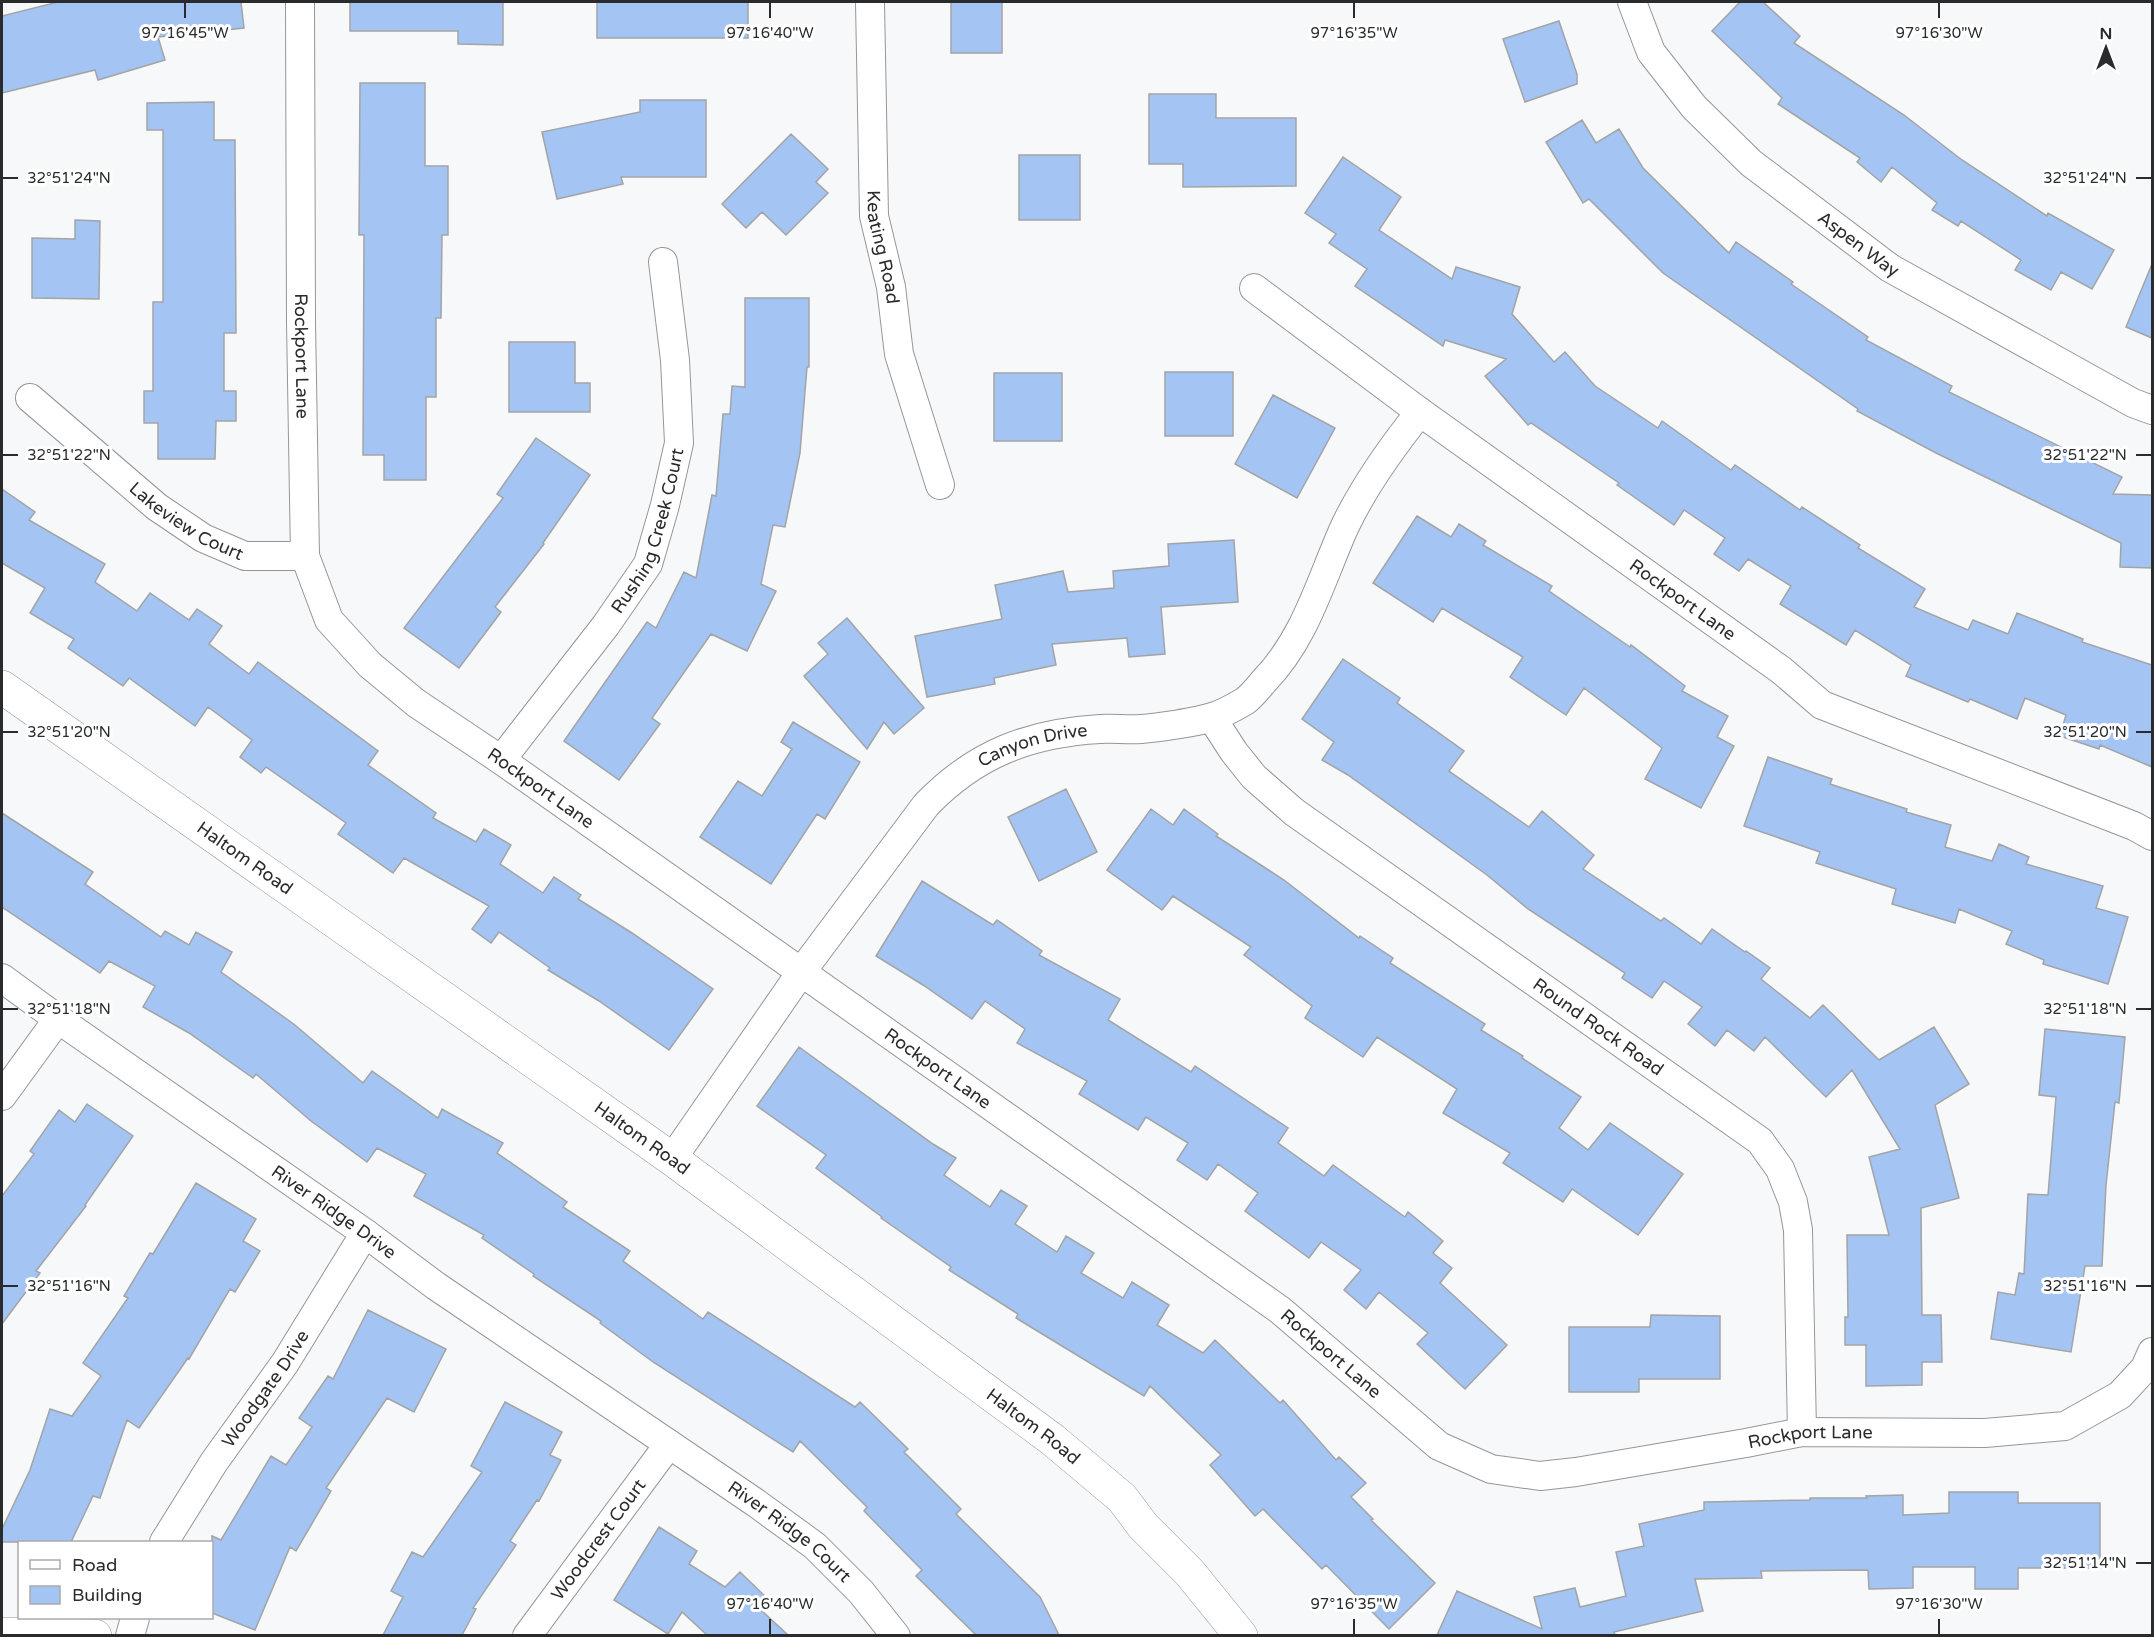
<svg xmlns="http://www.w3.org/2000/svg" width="2154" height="1637" font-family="'Varela Round',sans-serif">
  <rect width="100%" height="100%" fill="#f7f8fa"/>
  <path fill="#a4c4f4" stroke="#a2a4a5" stroke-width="1.5" d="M 58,2 L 241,2 L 244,28 L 158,37 L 165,60 L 98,80 L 95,70 L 2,93 L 2,16 Z
    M 350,2 L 503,2 L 503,45 L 458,44 L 458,31 L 350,31 Z
    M 597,2 L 748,2 L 748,38 L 597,38 Z
    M 951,2 L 1002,2 L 1002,53 L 951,53 Z
    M 1740,2 L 1763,2 L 1800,36 L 1794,43 L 1904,115 L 1962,160 L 2047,216 L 2048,213 L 2114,250 L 2092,289 L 2061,272 L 2051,290 L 2015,270 L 2021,260 L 1961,221 L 1958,226 L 1932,210 L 1937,203 L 1892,167 L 1881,182 L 1857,162 L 1860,158 L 1778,104 L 1782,98 L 1712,31 Z
    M 1559,21 L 1577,74 L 1577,84 L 1525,102 L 1503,39 Z
    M 360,83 L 425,83 L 425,166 L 448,166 L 448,235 L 442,235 L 441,318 L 436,318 L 436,397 L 426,397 L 426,480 L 384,480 L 384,455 L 363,455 L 364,235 L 359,235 Z
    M 1149,94 L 1216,94 L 1216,118 L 1296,118 L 1296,186 L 1183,187 L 1183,164 L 1149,164 Z
    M 640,100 L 706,100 L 706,177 L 621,177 L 623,184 L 557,199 L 542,132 L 640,112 Z
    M 214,102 L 214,140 L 235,140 L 236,333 L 224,333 L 224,391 L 236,391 L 236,421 L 216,421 L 215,459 L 158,459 L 158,423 L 144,423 L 144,391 L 153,391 L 153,302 L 163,302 L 163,130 L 147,130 L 147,103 Z
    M 1582,120 L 1596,143 L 1619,129 L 1643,168 L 1729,253 L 1736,242 L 1793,282 L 1791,284 L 1868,337 L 1866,340 L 1952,386 L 1949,392 L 2122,477 L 2113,494 L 2152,495 L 2152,568 L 2120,567 L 2121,543 L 1936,453 L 1857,411 L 1858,409 L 1663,273 L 1589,199 L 1583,203 L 1546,142 Z
    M 791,134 L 828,169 L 816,182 L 828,193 L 786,235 L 762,212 L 746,228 L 722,204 Z
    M 1019,155 L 1080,155 L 1080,220 L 1019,220 Z
    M 1343,157 L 1401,197 L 1379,230 L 1452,279 L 1456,267 L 1520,287 L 1512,314 L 1554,362 L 1565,352 L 1595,386 L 1658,428 L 1662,421 L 1731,470 L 1735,465 L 1800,510 L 1802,507 L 1860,545 L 1858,548 L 1925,589 L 1914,607 L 1968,630 L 1973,620 L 2008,634 L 2017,613 L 2083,639 L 2082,642 L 2152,665 L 2152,767 L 2100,745 L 2099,749 L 2060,736 L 2066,715 L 2025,698 L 2017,719 L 1970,699 L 1968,702 L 1906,676 L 1911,665 L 1855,630 L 1846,645 L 1780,604 L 1791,586 L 1748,559 L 1739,571 L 1714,554 L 1725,538 L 1684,510 L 1674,525 L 1617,485 L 1619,483 L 1531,423 L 1528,425 L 1485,376 L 1506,359 L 1445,340 L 1443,346 L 1355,286 L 1367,269 L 1329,243 L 1336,234 L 1305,213 Z
    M 75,220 L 100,221 L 99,299 L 32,298 L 32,238 L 75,239 Z
    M 2152,264 L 2152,338 L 2126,327 Z
    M 745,298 L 809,298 L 809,367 L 807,367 L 800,453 L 785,527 L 773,525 L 761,584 L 776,591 L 747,651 L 711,634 L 652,718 L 660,724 L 619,780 L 564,741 L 647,622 L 656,628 L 684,572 L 696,578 L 712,495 L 716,496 L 723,414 L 730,414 L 732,386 L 745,387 Z
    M 509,342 L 575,342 L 575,383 L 590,383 L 590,412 L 509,412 Z
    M 1165,372 L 1233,372 L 1233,436 L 1165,436 Z
    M 994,373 L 1062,373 L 1062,441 L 994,441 Z
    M 1273,395 L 1335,428 L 1297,498 L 1235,464 Z
    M 536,438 L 590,475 L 543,543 L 544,544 L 495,607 L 501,612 L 459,668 L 404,628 L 503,498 L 497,494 Z
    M 2,489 L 35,512 L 29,520 L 105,564 L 95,582 L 137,611 L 150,593 L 189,620 L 197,609 L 222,626 L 209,644 L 249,674 L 258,662 L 378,751 L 368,765 L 436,813 L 433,818 L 476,842 L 484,829 L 511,845 L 500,864 L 543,893 L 554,877 L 581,895 L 578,899 L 632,933 L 713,989 L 669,1050 L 599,1001 L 548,970 L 550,968 L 499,932 L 491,943 L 472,929 L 489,906 L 404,858 L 393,873 L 338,834 L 346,823 L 266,767 L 261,773 L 240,757 L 252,740 L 208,707 L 195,726 L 129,678 L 123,686 L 68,648 L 74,639 L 30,613 L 45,588 L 2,563 Z
    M 1417,516 L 1451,537 L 1459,524 L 1486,541 L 1483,545 L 1552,586 L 1549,591 L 1630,647 L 1631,645 L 1685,686 L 1682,691 L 1728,716 L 1717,737 L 1734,746 L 1701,808 L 1645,779 L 1662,748 L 1584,688 L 1566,715 L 1510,677 L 1523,657 L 1442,608 L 1433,622 L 1373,583 Z
    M 1234,540 L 1238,602 L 1161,607 L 1165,654 L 1129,657 L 1127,638 L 1052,644 L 1056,665 L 994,678 L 995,684 L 927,697 L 915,636 L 1002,619 L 995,585 L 1063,571 L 1068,592 L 1114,588 L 1113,571 L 1169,566 L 1168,544 Z
    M 847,618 L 924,708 L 894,734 L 884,722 L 867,749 L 804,676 L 828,654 L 818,643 Z
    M 1343,659 L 1400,698 L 1397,703 L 1464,751 L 1449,771 L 1529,827 L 1542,811 L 1594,855 L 1583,869 L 1661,921 L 1664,918 L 1701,944 L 1712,929 L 1745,952 L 1746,951 L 1770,968 L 1761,979 L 1810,1018 L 1823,1005 L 1879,1060 L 1934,1027 L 1969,1084 L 1935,1105 L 1959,1198 L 1921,1208 L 1922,1315 L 1941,1315 L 1942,1362 L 1922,1362 L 1922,1385 L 1866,1386 L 1866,1345 L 1845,1345 L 1845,1317 L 1848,1317 L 1847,1235 L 1889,1235 L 1869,1157 L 1900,1149 L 1852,1070 L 1826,1097 L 1765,1037 L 1754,1051 L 1727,1030 L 1715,1046 L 1688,1024 L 1702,1007 L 1664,981 L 1652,998 L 1622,978 L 1625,973 L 1528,909 L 1487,875 L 1348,775 L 1322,760 L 1334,742 L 1302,719 Z
    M 793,722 L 860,762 L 825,819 L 817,814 L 771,884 L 700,837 L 738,781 L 762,796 L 792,749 L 781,742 Z
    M 1768,757 L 1832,779 L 1830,784 L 1907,809 L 1906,812 L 1951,825 L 1945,847 L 1992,861 L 1999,844 L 2029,857 L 2026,864 L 2103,886 L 2096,908 L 2128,917 L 2108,984 L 2043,964 L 2044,960 L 2006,944 L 2012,931 L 1959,909 L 1955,923 L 1892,904 L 1896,889 L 1816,863 L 1820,852 L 1744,826 Z
    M 1066,789 L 1097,852 L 1039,881 L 1008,817 Z
    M 1151,809 L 1173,825 L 1184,809 L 1218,834 L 1216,836 L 1284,880 L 1359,938 L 1360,936 L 1393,958 L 1390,963 L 1485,1024 L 1481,1030 L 1523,1056 L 1522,1058 L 1581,1097 L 1559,1128 L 1588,1150 L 1610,1123 L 1683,1174 L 1638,1235 L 1572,1189 L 1563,1202 L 1503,1163 L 1510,1153 L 1443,1113 L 1457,1089 L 1377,1037 L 1363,1057 L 1305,1018 L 1312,1006 L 1244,955 L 1251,947 L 1173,896 L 1162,910 L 1107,870 Z
    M 2,813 L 93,872 L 85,884 L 161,937 L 165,931 L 189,945 L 196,932 L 232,952 L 221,972 L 295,1025 L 363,1083 L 372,1071 L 438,1118 L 442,1109 L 503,1143 L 497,1153 L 567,1202 L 563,1207 L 630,1251 L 623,1261 L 703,1319 L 708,1312 L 855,1407 L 860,1402 L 908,1449 L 904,1452 L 961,1509 L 956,1514 L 1040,1597 L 1059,1635 L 976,1635 L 916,1576 L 922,1570 L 864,1511 L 867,1507 L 800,1441 L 793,1452 L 653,1362 L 600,1323 L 601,1321 L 533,1276 L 534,1274 L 482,1238 L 484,1235 L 414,1196 L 426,1174 L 377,1148 L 367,1162 L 311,1121 L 256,1074 L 253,1078 L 189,1033 L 143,1007 L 155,986 L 109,961 L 100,973 L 2,907 Z
    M 922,881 L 993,925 L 997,920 L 1042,951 L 1039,955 L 1120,999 L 1108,1020 L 1191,1072 L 1195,1066 L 1288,1128 L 1278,1143 L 1324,1176 L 1333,1165 L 1405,1217 L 1408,1212 L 1443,1241 L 1433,1253 L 1452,1268 L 1440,1283 L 1507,1345 L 1465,1389 L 1417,1344 L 1428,1333 L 1379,1292 L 1366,1309 L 1344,1290 L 1361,1270 L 1321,1242 L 1309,1258 L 1245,1211 L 1258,1193 L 1218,1164 L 1207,1180 L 1177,1160 L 1188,1143 L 1146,1117 L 1138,1130 L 1079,1094 L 1087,1081 L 1017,1043 L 1025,1029 L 985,1001 L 972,1019 L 923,985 L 876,956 Z
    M 2045,1029 L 2125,1037 L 2119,1103 L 2115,1102 L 2106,1185 L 2102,1266 L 2085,1266 L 2071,1352 L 1991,1339 L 1998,1292 L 2015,1295 L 2019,1273 L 2024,1274 L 2028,1194 L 2048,1195 L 2056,1097 L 2039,1095 Z
    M 799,1047 L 933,1144 L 956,1158 L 944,1175 L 990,1207 L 1001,1190 L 1027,1206 L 1015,1224 L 1057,1252 L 1066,1236 L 1094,1253 L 1081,1273 L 1123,1298 L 1132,1282 L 1169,1305 L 1157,1325 L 1203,1353 L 1215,1340 L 1280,1403 L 1283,1400 L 1336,1460 L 1339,1457 L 1366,1483 L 1351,1497 L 1373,1519 L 1371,1520 L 1435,1583 L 1389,1629 L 1326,1565 L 1322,1569 L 1263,1509 L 1255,1516 L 1210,1465 L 1221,1455 L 1150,1386 L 1144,1396 L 1016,1318 L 1018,1314 L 949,1270 L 951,1267 L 881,1218 L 882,1217 L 816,1168 L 826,1155 L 757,1106 Z
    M 87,1104 L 133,1136 L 85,1205 L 86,1206 L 36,1271 L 40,1273 L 2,1324 L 2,1196 L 34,1154 L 30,1151 L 59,1110 L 75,1122 Z
    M 196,1183 L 256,1219 L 243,1241 L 260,1251 L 235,1292 L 230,1289 L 189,1359 L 188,1358 L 139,1428 L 127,1420 L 100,1498 L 93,1496 L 71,1542 L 2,1542 L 2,1529 L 30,1470 L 50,1409 L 72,1416 L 101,1376 L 83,1363 L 128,1298 L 124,1296 L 150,1253 L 153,1254 Z
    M 368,1310 L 446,1349 L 414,1412 L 387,1398 L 326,1488 L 331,1491 L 296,1551 L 290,1547 L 255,1630 L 212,1613 L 212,1536 L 221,1540 L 271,1456 L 286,1465 L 312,1427 L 299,1418 L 328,1376 L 333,1379 Z
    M 1651,1315 L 1720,1316 L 1720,1379 L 1639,1379 L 1639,1392 L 1569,1392 L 1569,1327 L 1650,1327 Z
    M 505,1402 L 562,1432 L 550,1455 L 561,1460 L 539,1501 L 537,1500 L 510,1541 L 516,1545 L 473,1608 L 476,1609 L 462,1635 L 383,1635 L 403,1597 L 391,1591 L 412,1552 L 423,1557 L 482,1472 L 471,1466 Z
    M 1949,1492 L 2018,1492 L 2018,1503 L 2100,1503 L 2100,1568 L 2018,1568 L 2018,1589 L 1975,1589 L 1975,1567 L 1913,1567 L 1913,1588 L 1869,1589 L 1868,1570 L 1761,1571 L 1762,1578 L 1695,1579 L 1703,1611 L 1614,1632 L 1615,1635 L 1437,1635 L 1457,1591 L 1542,1629 L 1534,1597 L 1575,1588 L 1580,1607 L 1626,1596 L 1616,1552 L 1644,1546 L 1639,1524 L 1704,1510 L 1704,1502 L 1810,1500 L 1810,1498 L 1867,1498 L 1866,1496 L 1903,1495 L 1903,1515 L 1949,1513 Z
    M 659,1527 L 697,1551 L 689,1564 L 725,1587 L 740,1572 L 770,1601 L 761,1610 L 788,1635 L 707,1635 L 682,1612 L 668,1634 L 614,1600 Z"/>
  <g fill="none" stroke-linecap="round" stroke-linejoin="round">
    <g stroke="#959698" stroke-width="30">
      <g id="street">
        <path id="s1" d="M 300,2 L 301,322 L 305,556 L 329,620 L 370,665 L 416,703 L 501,760 L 1280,1310 L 1439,1446 L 1491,1469 L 1540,1476 L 1576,1472 L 1746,1443 L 1802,1432 L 1985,1433 L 2065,1426 L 2120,1395 L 2145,1368 L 2152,1352"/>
        <path id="s2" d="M 870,2 L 874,216 L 891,287 L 899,354 L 940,485"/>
        <path id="s3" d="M 1632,2 L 1651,52 L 1694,107 L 1751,163 L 1890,268 L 2133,403 L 2152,410"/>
        <path id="s4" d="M 1254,288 L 1420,412 L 1781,670 L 1822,705 L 2134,826 L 2152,836"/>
        <path id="s5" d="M 30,398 L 157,507 L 203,538 L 245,556 L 305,556"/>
        <path id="s6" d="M 1212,718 L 1234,752 L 1254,777 L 1294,812 L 1760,1141 L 1780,1169 L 1793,1202 L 1798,1230 L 1802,1432"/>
        <path id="s7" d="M 501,760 L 606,625 L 648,564 L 665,505 L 679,443 L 675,360 L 663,262"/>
        <path id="s8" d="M 2,978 L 58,1019 L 365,1233 L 436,1286 L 756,1503 L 815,1546 L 861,1592 L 896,1636"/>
        <path d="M 2,1096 L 58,1019"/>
        <path id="s9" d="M 672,1159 L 802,971 L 926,805 C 975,754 1029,733 1100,729 C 1113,728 1127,730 1141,729 C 1156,728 1198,722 1212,717 C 1223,714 1235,707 1245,701 C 1252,696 1258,688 1264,681 C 1306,638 1321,579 1345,526 C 1365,484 1392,447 1420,412"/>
        <path id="s10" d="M 164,1542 L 214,1462 L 285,1363 L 365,1233"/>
        <path d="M 130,1636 L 135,1618"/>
        <path id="s11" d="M 527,1636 L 669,1444"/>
      </g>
    </g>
    <g stroke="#959698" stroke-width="34">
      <g id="secondary">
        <path id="s12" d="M 2,687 L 672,1159 L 1053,1440 L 1122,1498 L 1143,1526 L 1190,1573 L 1241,1636"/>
        <path d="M 2,1634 L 95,1636"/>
      </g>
    </g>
    <use href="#street" stroke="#fff" stroke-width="28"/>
    <use href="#secondary" stroke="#fff" stroke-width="33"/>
  </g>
  <path fill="none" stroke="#2a2b2c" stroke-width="2" d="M 185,3 L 185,18M 770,3 L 770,18M 1354,3 L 1354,18M 1939,3 L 1939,18M 3,178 L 18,178M 2136,178 L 2151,178M 3,455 L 18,455M 2136,455 L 2151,455M 3,732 L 18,732M 2136,732 L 2151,732M 3,1009 L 18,1009M 2136,1009 L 2151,1009M 3,1286 L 18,1286M 2136,1286 L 2151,1286M 2136,1563 L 2151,1563M 770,1619 L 770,1634M 1354,1619 L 1354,1634M 1939,1619 L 1939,1634"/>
  <g text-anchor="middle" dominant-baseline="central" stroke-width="6" stroke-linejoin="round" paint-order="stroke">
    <g font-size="18" fill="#2a2b2c" stroke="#fff">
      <text stroke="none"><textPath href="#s3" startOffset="338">Aspen Way</textPath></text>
      <text stroke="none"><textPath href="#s2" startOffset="246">Keating Road</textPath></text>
      <text stroke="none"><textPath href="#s1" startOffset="354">Rockport Lane</textPath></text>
      <text stroke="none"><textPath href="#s5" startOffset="200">Lakeview Court</textPath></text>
      <text stroke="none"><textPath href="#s7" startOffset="276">Rushing Creek Court</textPath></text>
      <text stroke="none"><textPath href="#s4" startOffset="530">Rockport Lane</textPath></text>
      <text stroke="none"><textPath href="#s9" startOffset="561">Canyon Drive</textPath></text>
      <text stroke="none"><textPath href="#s1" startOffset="894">Rockport Lane</textPath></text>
      <text stroke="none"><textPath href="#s12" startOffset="297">Haltom Road</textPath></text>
      <text stroke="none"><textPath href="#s6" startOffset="498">Round Rock Road</textPath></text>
      <text stroke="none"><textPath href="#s1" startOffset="1380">Rockport Lane</textPath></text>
      <text stroke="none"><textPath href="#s12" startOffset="783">Haltom Road</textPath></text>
      <text stroke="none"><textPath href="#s8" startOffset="406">River Ridge Drive</textPath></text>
      <text stroke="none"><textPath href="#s1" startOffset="1866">Rockport Lane</textPath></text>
      <text stroke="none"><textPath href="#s10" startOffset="184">Woodgate Drive</textPath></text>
      <text stroke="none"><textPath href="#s12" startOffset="1269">Haltom Road</textPath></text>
      <text stroke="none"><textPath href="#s1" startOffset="2388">Rockport Lane</textPath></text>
      <text stroke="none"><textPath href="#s8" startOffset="963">River Ridge Court</textPath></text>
      <text stroke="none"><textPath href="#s11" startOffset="120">Woodcrest Court</textPath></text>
    </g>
  </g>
  <g font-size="15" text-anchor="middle" fill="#2a2b2c" stroke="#fff" stroke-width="6" stroke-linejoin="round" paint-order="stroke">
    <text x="185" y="38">97°16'45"W</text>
    <text x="770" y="38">97°16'40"W</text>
    <text x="1354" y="38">97°16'35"W</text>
    <text x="1939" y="38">97°16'30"W</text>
    <text x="69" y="183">32°51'24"N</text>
    <text x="2085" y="183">32°51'24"N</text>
    <text x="69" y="460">32°51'22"N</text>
    <text x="2085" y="460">32°51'22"N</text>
    <text x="69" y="737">32°51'20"N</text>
    <text x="2085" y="737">32°51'20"N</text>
    <text x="69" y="1014">32°51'18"N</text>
    <text x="2085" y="1014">32°51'18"N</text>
    <text x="69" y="1291">32°51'16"N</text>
    <text x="2085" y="1291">32°51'16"N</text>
    <text x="2085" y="1568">32°51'14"N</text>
    <text x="770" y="1609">97°16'40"W</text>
    <text x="1354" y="1609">97°16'35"W</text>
    <text x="1939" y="1609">97°16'30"W</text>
  </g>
  <rect width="2154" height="1637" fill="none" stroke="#2a2b2c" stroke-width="6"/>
  <rect x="18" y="1541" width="195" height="78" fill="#ffffff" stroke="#aaaaab" stroke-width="1.5"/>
  <rect x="30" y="1560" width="30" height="9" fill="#ffffff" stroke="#aaaaab" stroke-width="1.5"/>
  <text x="72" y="1571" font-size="18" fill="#2a2b2c">Road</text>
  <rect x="30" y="1586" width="30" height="18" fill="#a4c4f4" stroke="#aaaaab" stroke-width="1.5"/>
  <text x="72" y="1601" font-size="18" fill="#2a2b2c">Building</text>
  <g transform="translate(2106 48)" stroke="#ffffff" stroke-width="4.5" paint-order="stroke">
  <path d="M0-4.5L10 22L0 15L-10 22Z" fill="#2a2b2c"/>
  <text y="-9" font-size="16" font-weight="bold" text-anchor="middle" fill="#2a2b2c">N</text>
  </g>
</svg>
